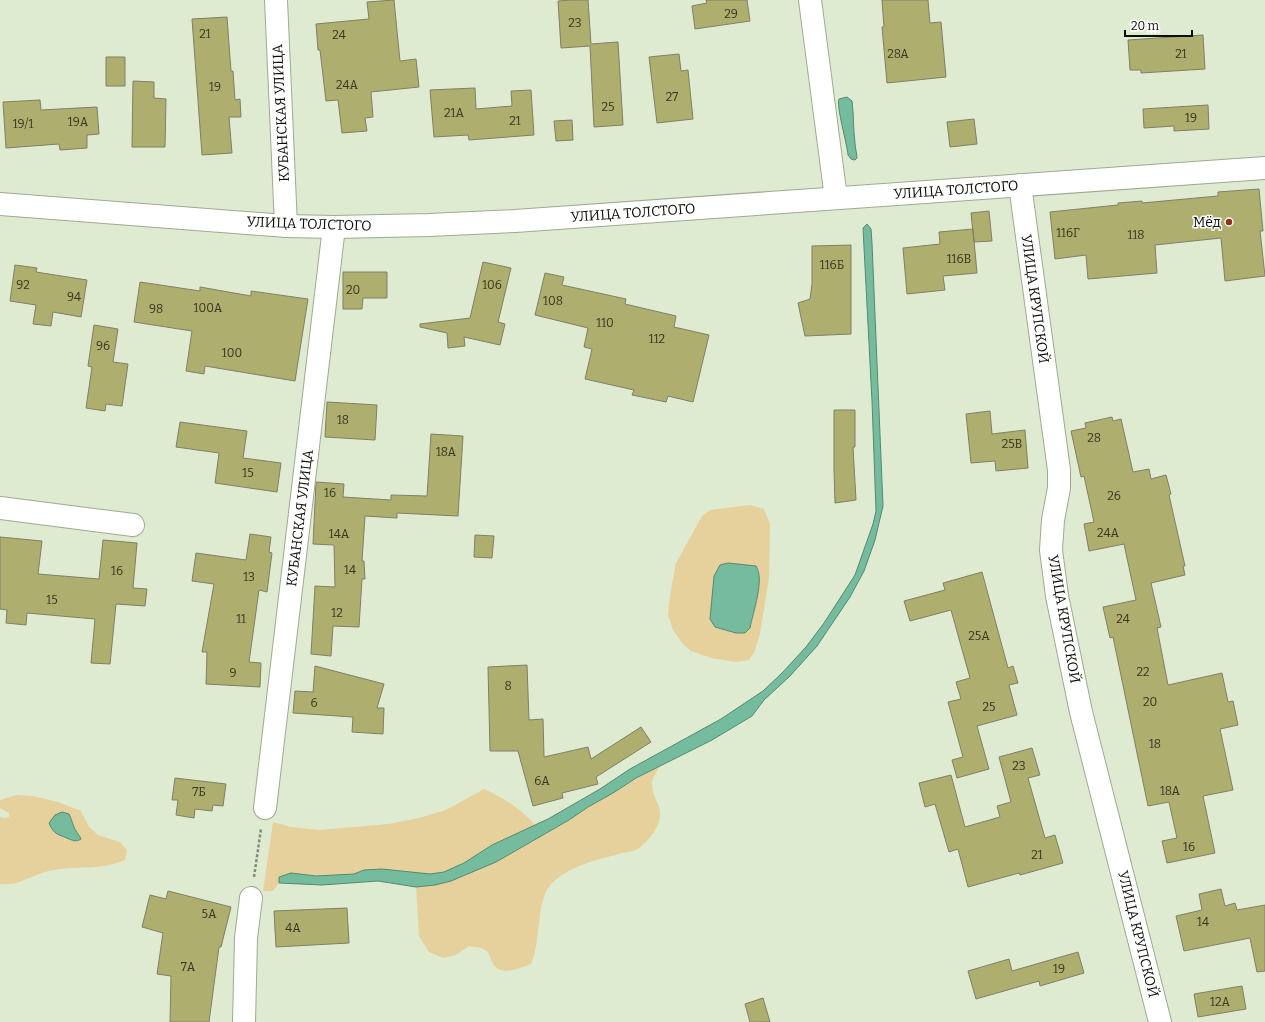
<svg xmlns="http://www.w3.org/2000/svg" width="1265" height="1022" font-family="Bitter,serif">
  <rect width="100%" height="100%" fill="#deebd0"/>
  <path fill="#e6d19c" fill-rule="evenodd" d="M 750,505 L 764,509 L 770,524 L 769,578 L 760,634 L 755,651 L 749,660 L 736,662 L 711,658 L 691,651 L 682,643 L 673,630 L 668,615 L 670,595 L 676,563 L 702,516 L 710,510 ZM 728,563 L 755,566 L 759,570 L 750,628 Z
    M 659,767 C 657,772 652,778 652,784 C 652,800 665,807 658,824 C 655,833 646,843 639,848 C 634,852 625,852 619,854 C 596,860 570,866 552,883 C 535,900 542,940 531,964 C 520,968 501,977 493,964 C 490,959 490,953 485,950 C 481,947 474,947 469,946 L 456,955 L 443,958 L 429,952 L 419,936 L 416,887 L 435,885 L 451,881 L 496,862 L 569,820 L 588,807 L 613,793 L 636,778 Z
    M 484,789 C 504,798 521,809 535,825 L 492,845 L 464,863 L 444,872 L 430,874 L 364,870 L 354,874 L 316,876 L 291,873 L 280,877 L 279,883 L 273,891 L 263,891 L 273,822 L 291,827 L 319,830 L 388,824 L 419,818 L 446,810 Z
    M 16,795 L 33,796 L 58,802 L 81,811 L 89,827 L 98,835 L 120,842 L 127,850 L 125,860 C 118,862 111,865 104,866 C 83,869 62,866 42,873 C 27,878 17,886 0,884 L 0,817 L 6,818 L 9,817 L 9,813 L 0,808 L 0,800 ZM 71,819 L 74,829 L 79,835 L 81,839 C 74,844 67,838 60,836 Z"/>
  <path fill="#75bc9e" stroke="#558870" d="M 847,97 L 852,101 C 854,115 853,129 855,143 C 855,148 857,153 857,158 L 855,160 L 851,159 L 848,155 C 847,143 836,106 839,99 Z
    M 867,224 L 871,229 L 872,243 L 883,506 L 875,540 L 864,571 L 850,597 L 817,646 L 790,676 L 764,700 L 752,716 L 712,740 L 636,778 L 613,793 L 588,807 L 569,820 L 496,862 L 451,881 L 435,885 L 416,887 L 378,881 L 322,885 L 279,883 L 279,877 L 291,873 L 316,876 L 354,874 L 364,870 L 382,869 L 430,874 L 444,872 L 464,863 L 492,845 L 548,819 L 600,789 L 630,769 L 721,719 L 763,691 L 782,673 L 806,647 L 824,623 L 855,575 L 873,524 L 876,511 L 872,401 L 863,228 Z
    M 728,563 L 756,566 C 765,579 753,612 750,628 L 745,633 L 736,633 L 715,627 L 710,619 L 714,576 L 720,565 Z
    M 62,812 L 69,814 C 71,818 72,822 74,827 C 75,831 79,834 81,839 C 76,842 74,841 69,839 C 58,834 54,835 49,823 L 55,815 Z"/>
  <path fill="#aeae6e" stroke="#7f8066" d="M 394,0 L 400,61 L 416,59 L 419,87 L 371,92 L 373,117 L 365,118 L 367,131 L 342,133 L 338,100 L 326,101 L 320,50 L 318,50 L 316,24 L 369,19 L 367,2 Z
    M 572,0 L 588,0 L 591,44 L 618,42 L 623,125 L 594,127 L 590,46 L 561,48 L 558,1 Z
    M 706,0 L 747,0 L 750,21 L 695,29 L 692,6 L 707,3 Z
    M 882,0 L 928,0 L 930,23 L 941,22 L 946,77 L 887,83 L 882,27 L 884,27 Z
    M 227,17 L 231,71 L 233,71 L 235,100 L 240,99 L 241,117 L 229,117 L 232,153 L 202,155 L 192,19 Z
    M 1203,35 L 1205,69 L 1141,73 L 1141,70 L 1130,70 L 1128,40 Z
    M 679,54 L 681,71 L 688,70 L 693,119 L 657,123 L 649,57 Z
    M 106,57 L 125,57 L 125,86 L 106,86 Z
    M 133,81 L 154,82 L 154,98 L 166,99 L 165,147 L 132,147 Z
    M 475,88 L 476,109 L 512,106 L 511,91 L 531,90 L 534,135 L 469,140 L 468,135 L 434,137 L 430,90 Z
    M 40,100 L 41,110 L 97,107 L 99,134 L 87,135 L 87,148 L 60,150 L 59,144 L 6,148 L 3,102 Z
    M 1208,105 L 1209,129 L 1174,131 L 1174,126 L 1144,128 L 1143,109 Z
    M 974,119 L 977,144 L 950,147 L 947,122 Z
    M 572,120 L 573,140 L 556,141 L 554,121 Z
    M 1259,189 L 1263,231 L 1260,231 L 1265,276 L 1225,281 L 1221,238 L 1155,245 L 1157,273 L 1088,279 L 1086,255 L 1055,259 L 1050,212 L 1118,205 L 1118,203 L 1142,201 L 1142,203 L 1218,196 L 1218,192 Z
    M 989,211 L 992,241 L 974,242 L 971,213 Z
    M 973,229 L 977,273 L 943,276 L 945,290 L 907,294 L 903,248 L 940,244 L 939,232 Z
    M 851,245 L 851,334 L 805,336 L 798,303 L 810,299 L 812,284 L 812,246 Z
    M 483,262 L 511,268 L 498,322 L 505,324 L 500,345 L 464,337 L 465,346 L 448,348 L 447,333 L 420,327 L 420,324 L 470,318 Z
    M 15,265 L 37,268 L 36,272 L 87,280 L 81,317 L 53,312 L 51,326 L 33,324 L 36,305 L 10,301 Z
    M 343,272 L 387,272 L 387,298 L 363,298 L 362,309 L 343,309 Z
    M 545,273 L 564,277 L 562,285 L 626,299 L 625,304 L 676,316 L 674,327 L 709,335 L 693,402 L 668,396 L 666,402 L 632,395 L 634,390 L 585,379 L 592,349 L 584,347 L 588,328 L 535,315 Z
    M 140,282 L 200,291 L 200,287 L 251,296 L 251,291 L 308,299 L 295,381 L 205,366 L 204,374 L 186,371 L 192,331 L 134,322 Z
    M 94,325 L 118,329 L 113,362 L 128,364 L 122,406 L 106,404 L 105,411 L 86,408 L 92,367 L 88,366 Z
    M 327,402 L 377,405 L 375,440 L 325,437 Z
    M 834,410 L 855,410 L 855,447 L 853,447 L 856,500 L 835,503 L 834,470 Z
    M 990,411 L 992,434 L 1025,430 L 1028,468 L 996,471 L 995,461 L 971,463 L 966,414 Z
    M 1112,417 L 1113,421 L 1121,419 L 1133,472 L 1149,469 L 1151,479 L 1166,475 L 1171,494 L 1169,495 L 1185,566 L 1183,566 L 1185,575 L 1151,583 L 1161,627 L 1157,628 L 1168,685 L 1222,673 L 1228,702 L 1233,701 L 1238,725 L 1220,729 L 1233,790 L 1203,796 L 1215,853 L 1167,863 L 1162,841 L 1177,838 L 1169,802 L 1148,806 L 1113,637 L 1110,638 L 1103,607 L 1136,600 L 1124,544 L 1089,551 L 1084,524 L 1094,522 L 1084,476 L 1081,477 L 1071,431 L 1086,428 L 1085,423 Z
    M 180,422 L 247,431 L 243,458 L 281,463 L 277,492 L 215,483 L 219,453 L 176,447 Z
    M 431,434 L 463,436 L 458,516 L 397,513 L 397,518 L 365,516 L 362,561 L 364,561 L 365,579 L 362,579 L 359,627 L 333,626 L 331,656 L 311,654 L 315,586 L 335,587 L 334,545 L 313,544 L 316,482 L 344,484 L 343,497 L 391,500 L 391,495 L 427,496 Z
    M 250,534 L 271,537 L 269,552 L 272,553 L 267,592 L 259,590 L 249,662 L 261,663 L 260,687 L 206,684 L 207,652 L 202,652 L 214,584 L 192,581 L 196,553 L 246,560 Z
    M 475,535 L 494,536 L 492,558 L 474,557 Z
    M 0,537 L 42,541 L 38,574 L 99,579 L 103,540 L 137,543 L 133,588 L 147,589 L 145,606 L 116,604 L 110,664 L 91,663 L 95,619 L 27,613 L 26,625 L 6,623 L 7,610 L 0,609 Z
    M 982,572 L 1008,668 L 1013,666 L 1018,683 L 1009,685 L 1017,715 L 977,726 L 989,769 L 957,778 L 952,760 L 963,757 L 948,702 L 961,699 L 956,682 L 970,678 L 951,610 L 910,621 L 904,601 L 945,590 L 943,583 Z
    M 527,665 L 529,720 L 543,719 L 544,757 L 588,747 L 591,759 L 641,727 L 651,742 L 596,777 L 598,784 L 562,793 L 563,798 L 533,806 L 518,751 L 490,751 L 488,667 Z
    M 315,666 L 384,684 L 377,708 L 384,708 L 383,734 L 352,732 L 353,717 L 293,713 L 295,691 L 313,692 Z
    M 1032,748 L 1040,775 L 1028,778 L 1045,838 L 1055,835 L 1063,863 L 1020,875 L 1019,873 L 968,887 L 958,849 L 949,852 L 935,804 L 925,807 L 919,783 L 951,775 L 965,827 L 1000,817 L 997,806 L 1011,802 L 999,757 Z
    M 175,778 L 226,784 L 223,806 L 213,805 L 212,811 L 195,809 L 194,818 L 176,815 L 178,800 L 172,800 Z
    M 1221,889 L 1225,906 L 1235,903 L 1237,910 L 1265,905 L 1265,971 L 1257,972 L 1250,938 L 1184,951 L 1176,916 L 1202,910 L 1199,894 Z
    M 168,891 L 231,907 L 221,947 L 219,947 L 209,1022 L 170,1022 L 171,976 L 157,974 L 163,933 L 142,927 L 150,895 L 166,899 Z
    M 347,908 L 349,943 L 276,947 L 274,911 Z
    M 1078,952 L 1084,973 L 1040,986 L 1039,981 L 976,999 L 968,971 L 1009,959 L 1012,971 Z
    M 1242,986 L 1246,1009 L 1198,1017 L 1194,994 Z
    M 763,998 L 770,1022 L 750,1022 L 745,1004 Z"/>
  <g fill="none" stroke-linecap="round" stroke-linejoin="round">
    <g stroke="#9faa92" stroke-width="24">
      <path id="minor" d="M 276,0 L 286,226
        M 810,0 L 836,198
        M 1020,185 L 1059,470 L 1059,488 L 1053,520 L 1051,550 L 1057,596 L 1081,712 L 1160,1022
        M 0,508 L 133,525
        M 265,808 L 334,227
        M 244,1022 L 246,938 L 251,898"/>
    </g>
    <g stroke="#9faa92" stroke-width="24">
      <path id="major" d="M 0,204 L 286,226 L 334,227 L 429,225 L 515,221 L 1265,168"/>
    </g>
    <path stroke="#828a77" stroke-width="2.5" stroke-dasharray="3 2" stroke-linecap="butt" d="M 254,877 L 261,829"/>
    <use href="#minor" stroke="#fff" stroke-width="22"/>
    <use href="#major" stroke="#fff" stroke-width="22"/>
  </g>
  <circle fill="#972e1b" stroke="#fff" stroke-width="1.5" cx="1229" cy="222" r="4"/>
  <g text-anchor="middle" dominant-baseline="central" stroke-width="3" stroke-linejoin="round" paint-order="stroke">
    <g font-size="12" fill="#343620">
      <text x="731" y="14">29</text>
      <text x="575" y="23">23</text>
      <text x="205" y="34">21</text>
      <text x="339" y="35">24</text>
      <text x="898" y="54">28А</text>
      <text x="1181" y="54">21</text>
      <text x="347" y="85">24А</text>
      <text x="215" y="87">19</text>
      <text x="672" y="97">27</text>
      <text x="608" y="107">25</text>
      <text x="454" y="113">21А</text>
      <text x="1191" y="118">19</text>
      <text x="515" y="121">21</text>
      <text x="78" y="122">19А</text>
      <text x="23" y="124">19/1</text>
      <text x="1068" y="233">116Г</text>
      <text x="1136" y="235">118</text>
      <text x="959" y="259">116В</text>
      <text x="832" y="265">116Б</text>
      <text x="23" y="285">92</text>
      <text x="492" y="285">106</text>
      <text x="353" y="290">20</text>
      <text x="74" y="297">94</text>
      <text x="553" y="301">108</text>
      <text x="208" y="308">100А</text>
      <text x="156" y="309">98</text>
      <text x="605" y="323">110</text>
      <text x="657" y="339">112</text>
      <text x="103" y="346">96</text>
      <text x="232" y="353">100</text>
      <text x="343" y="420">18</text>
      <text x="1094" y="438">28</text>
      <text x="1012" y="444">25В</text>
      <text x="446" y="452">18А</text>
      <text x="248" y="473">15</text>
      <text x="330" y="493">16</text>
      <text x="1114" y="496">26</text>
      <text x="1108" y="533">24А</text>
      <text x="339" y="534">14А</text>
      <text x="350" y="570">14</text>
      <text x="117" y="571">16</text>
      <text x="249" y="577">13</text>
      <text x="52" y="600">15</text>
      <text x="337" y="613">12</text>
      <text x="241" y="619">11</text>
      <text x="1123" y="619">24</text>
      <text x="979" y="636">25А</text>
      <text x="1143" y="672">22</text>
      <text x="233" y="673">9</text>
      <text x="508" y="686">8</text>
      <text x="1150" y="702">20</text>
      <text x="314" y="703">6</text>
      <text x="989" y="707">25</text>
      <text x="1155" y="744">18</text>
      <text x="1019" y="766">23</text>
      <text x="542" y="781">6А</text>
      <text x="1170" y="791">18А</text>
      <text x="199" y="792">7Б</text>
      <text x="1189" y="847">16</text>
      <text x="1037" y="855">21</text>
      <text x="209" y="914">5А</text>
      <text x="1203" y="922">14</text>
      <text x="293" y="928">4А</text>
      <text x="188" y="967">7А</text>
      <text x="1059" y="969">19</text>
      <text x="1220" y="1002">12А</text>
    </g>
    <g font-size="14" fill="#0b0e06" stroke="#fff">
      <text transform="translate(281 113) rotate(-93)">КУБАНСКАЯ УЛИЦА</text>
      <text transform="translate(956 190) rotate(-4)">УЛИЦА ТОЛСТОГО</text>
      <text transform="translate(633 213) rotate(-4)">УЛИЦА ТОЛСТОГО</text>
      <text transform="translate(309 224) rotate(2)">УЛИЦА ТОЛСТОГО</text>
      <text transform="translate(1035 299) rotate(82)">УЛИЦА КРУПСКОЙ</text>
      <text transform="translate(300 518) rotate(-83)">КУБАНСКАЯ УЛИЦА</text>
      <text transform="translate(1064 619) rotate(80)">УЛИЦА КРУПСКОЙ</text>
      <text transform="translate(1138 934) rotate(76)">УЛИЦА КРУПСКОЙ</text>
    </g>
    <g font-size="14" fill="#0b0e06" stroke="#fff" text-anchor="end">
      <text x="1221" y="222">Мёд</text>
    </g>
  </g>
  <path d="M1125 30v6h67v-6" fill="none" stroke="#0b0e06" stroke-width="2"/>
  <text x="1131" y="30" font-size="12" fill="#0b0e06" stroke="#ffffff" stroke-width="3" paint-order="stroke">20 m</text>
</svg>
